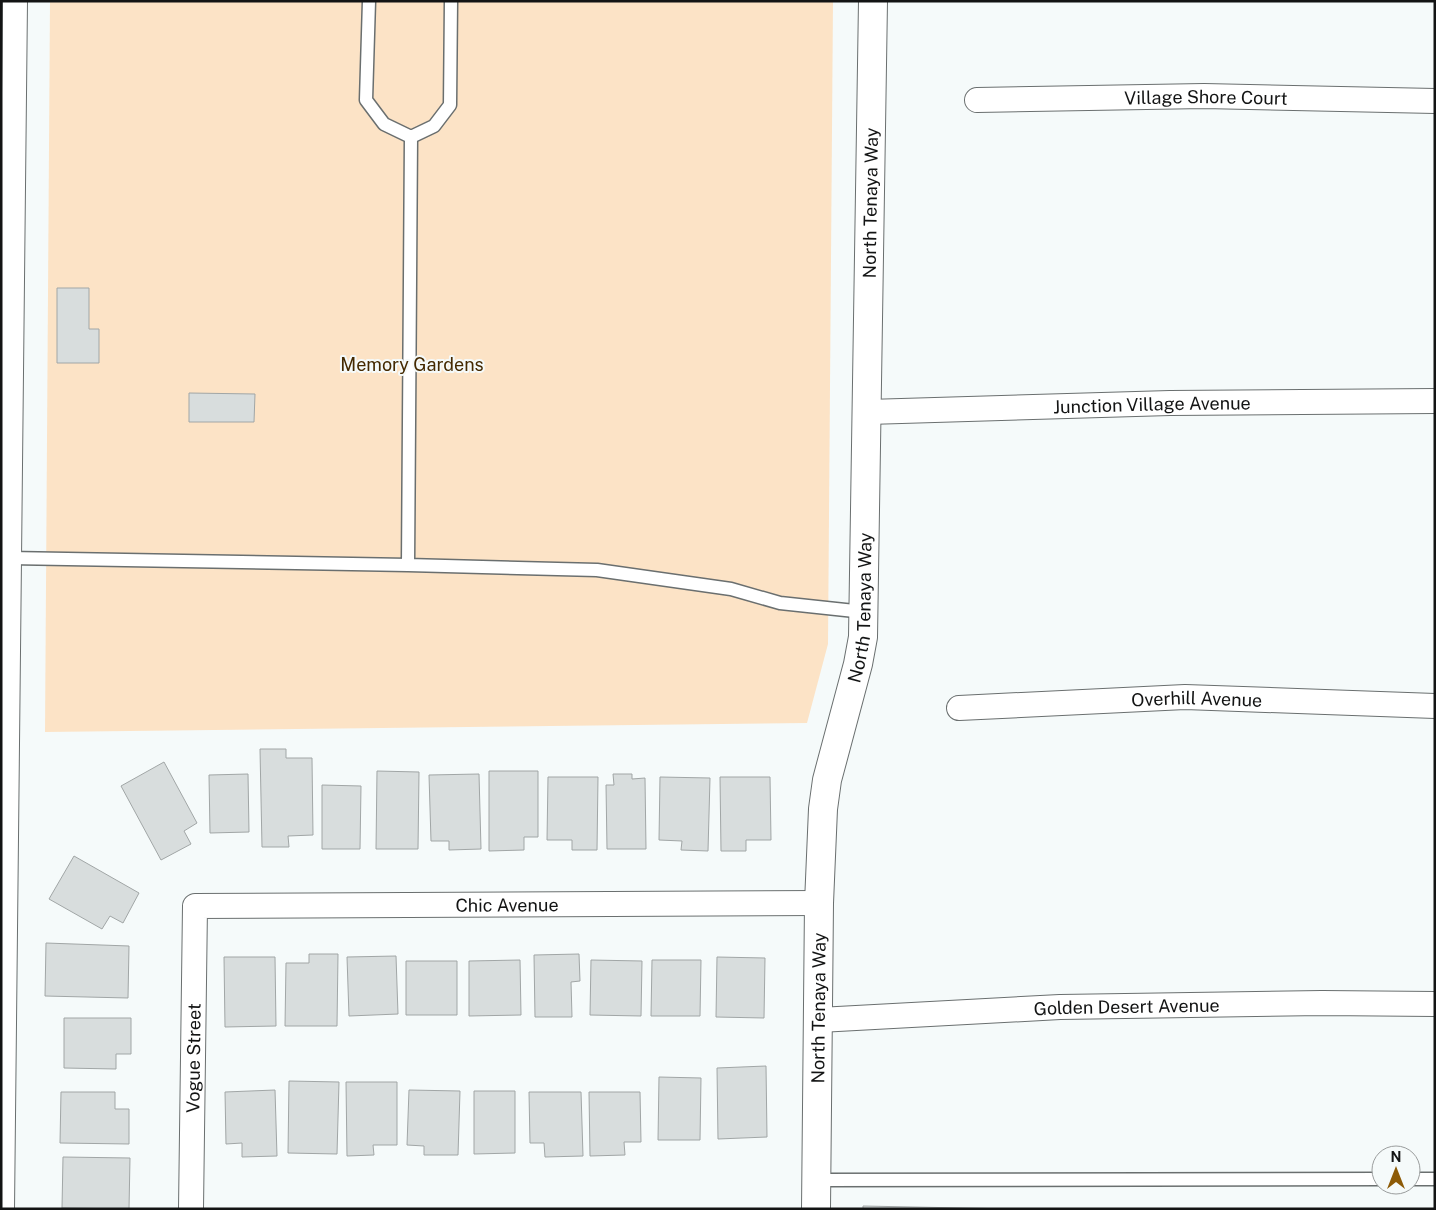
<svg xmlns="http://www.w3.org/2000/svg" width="1436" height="1210" font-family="'Public Sans',sans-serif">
  <rect width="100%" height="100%" fill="#f5fafa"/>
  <path fill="#fce3c6" d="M 50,1 L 833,1 L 828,644 L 807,723 L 45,732 Z"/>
  <path fill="#d8dddd" stroke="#a1a6a6" d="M 57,288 L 89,288 L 89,329 L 99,329 L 99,363 L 57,363 Z
    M 189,393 L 255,394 L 254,422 L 189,422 Z
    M 260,749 L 286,749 L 286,758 L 312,758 L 313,835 L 288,836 L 289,847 L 262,847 Z
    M 164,762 L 197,823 L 184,831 L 191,844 L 161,860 L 121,786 Z
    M 377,771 L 419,772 L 418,849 L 376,849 Z
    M 489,771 L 538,771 L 538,837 L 524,837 L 524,850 L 489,851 Z
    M 248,774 L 249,832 L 210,833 L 209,775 Z
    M 479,774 L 481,849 L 449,850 L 449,841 L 431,841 L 429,775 Z
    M 613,774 L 632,774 L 632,779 L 645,778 L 646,849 L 607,849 L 606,785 L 614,785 Z
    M 548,777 L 598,777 L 597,850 L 572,850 L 572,840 L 547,840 Z
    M 660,777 L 710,778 L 708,851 L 681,850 L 682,841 L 659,840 Z
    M 720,777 L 770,777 L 771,840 L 746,840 L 746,851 L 721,851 Z
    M 322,785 L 361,786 L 360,849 L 322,849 Z
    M 74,856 L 139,893 L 123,923 L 110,916 L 102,929 L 49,899 Z
    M 46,943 L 129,946 L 128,998 L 45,996 Z
    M 309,954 L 338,954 L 337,1026 L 285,1026 L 286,963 L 309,963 Z
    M 579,954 L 580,981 L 571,982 L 572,1017 L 535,1017 L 534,955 Z
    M 396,956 L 398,1014 L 349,1016 L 347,957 Z
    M 224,957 L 275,957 L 276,1026 L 225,1027 Z
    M 717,957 L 765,958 L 764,1018 L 716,1017 Z
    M 520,960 L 521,1015 L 469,1016 L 469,961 Z
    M 591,960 L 642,961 L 641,1016 L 590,1015 Z
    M 652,960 L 701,960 L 700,1016 L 651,1016 Z
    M 406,961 L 457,961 L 457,1015 L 406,1015 Z
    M 64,1018 L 131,1018 L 131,1054 L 116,1054 L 116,1069 L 64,1068 Z
    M 766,1066 L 767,1137 L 718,1139 L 717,1068 Z
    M 659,1077 L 701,1078 L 700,1140 L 658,1140 Z
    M 289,1081 L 339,1082 L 337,1154 L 288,1153 Z
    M 346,1082 L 397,1082 L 397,1145 L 373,1145 L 374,1155 L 347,1156 Z
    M 275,1090 L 277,1156 L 242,1157 L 242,1143 L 226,1144 L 225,1092 Z
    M 409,1090 L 460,1091 L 458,1155 L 424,1155 L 424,1146 L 407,1145 Z
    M 474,1091 L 515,1091 L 515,1153 L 474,1154 Z
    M 61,1092 L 115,1092 L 115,1109 L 129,1109 L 129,1144 L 60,1143 Z
    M 529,1092 L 581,1092 L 583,1156 L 545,1157 L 544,1143 L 530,1143 Z
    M 589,1092 L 640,1092 L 641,1142 L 624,1142 L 625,1155 L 590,1156 Z
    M 63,1157 L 130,1158 L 129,1209 L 62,1208 Z
    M 863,1206 L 1013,1209 L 863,1209 Z"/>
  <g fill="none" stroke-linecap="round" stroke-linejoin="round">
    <g stroke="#6a6f6f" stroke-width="15">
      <path id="lane" d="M 369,1 L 366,100 L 384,124 L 411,137
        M 411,137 L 434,126 L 450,105 L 451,1
        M 9,558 L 408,565 L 411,137
        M 408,565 L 597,570 L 731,589 L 780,603 L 864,612
        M 1411,1179 L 1435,1179
        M 816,1180 L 1381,1179"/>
    </g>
    <g stroke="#6a6f6f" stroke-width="26">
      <g id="street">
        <path id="s1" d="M 977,100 L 1204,96 L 1435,101"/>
        <path id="s2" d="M 868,412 L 1170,403 L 1435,401"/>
        <path id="s3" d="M 959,708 L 1185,697 L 1435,706"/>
        <path id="s4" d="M 819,1020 L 1060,1007 L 1322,1003 L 1435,1004"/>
        <path d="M 2,1209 L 15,1"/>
        <path id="s5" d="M 191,1209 L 195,906 L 819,903"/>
      </g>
    </g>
    <g stroke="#6a6f6f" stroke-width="30">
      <g id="secondary">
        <path id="s6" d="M 816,1209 L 819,903 L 823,809 L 827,780 L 858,664 L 863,637 L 873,1"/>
      </g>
    </g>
    <use href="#lane" stroke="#fff" stroke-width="12"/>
    <use href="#street" stroke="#fff" stroke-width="24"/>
    <use href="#secondary" stroke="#fff" stroke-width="28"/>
  </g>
  <g text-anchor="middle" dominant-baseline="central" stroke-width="4" stroke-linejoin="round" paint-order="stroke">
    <g font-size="18" fill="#131414" stroke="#f5fafa">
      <text stroke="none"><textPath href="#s1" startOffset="229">Village Shore Court</textPath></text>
      <text stroke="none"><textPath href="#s6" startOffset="1011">North Tenaya Way</textPath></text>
      <text stroke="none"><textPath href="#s2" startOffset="284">Junction Village Avenue</textPath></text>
      <text stroke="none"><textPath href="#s6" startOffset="606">North Tenaya Way</textPath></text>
      <text stroke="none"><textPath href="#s3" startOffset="238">Overhill Avenue</textPath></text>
      <text stroke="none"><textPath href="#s5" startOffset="615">Chic Avenue</textPath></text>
      <text stroke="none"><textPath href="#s4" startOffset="308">Golden Desert Avenue</textPath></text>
      <text stroke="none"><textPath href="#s6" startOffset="201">North Tenaya Way</textPath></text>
      <text stroke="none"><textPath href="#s5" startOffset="151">Vogue Street</textPath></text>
    </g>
    <g font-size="18" fill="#442900" stroke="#f5fafa">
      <text x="412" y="364">Memory Gardens</text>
    </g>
  </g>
  <rect width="1436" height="1210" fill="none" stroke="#131414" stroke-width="5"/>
  <g transform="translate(1396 1170)"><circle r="24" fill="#f5fafa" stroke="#9b9e9e"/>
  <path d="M0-4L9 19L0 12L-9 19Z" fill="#8d5b07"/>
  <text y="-8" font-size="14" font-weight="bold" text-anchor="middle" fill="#131414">N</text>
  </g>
</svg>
